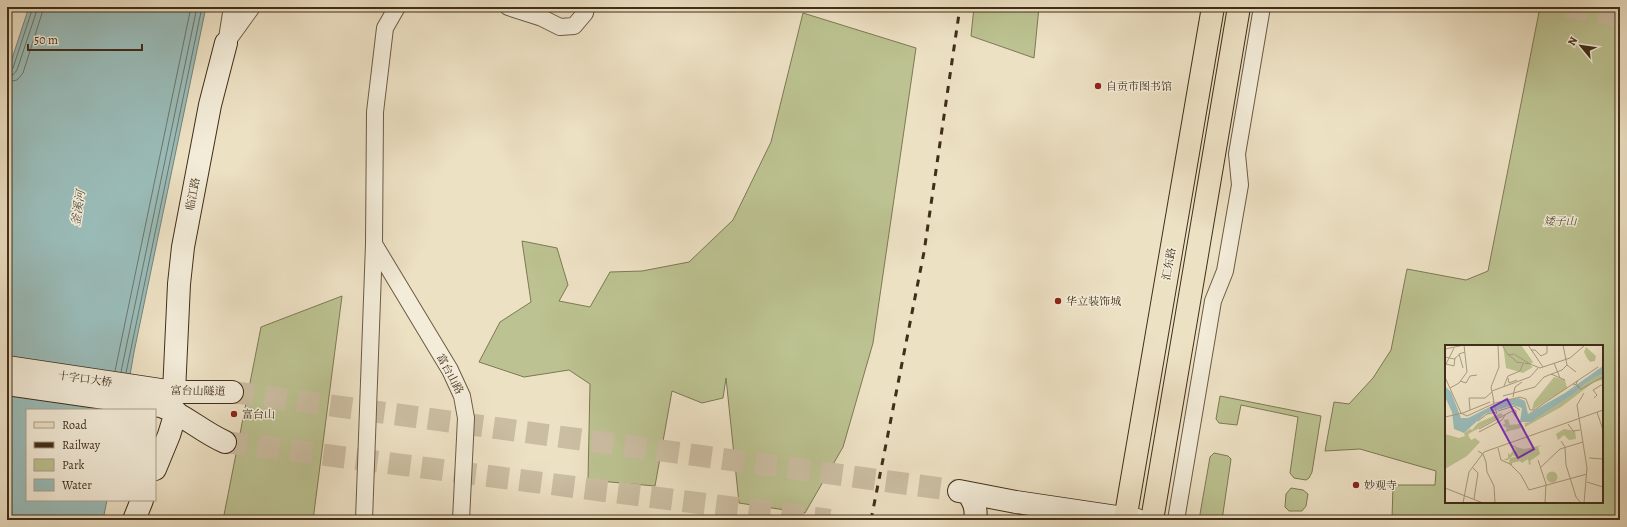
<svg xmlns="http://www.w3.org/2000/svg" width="1627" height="527" font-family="Alegreya,'Noto Serif SC',serif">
  <rect width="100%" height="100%" fill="#ede1c4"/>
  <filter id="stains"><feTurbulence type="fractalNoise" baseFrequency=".005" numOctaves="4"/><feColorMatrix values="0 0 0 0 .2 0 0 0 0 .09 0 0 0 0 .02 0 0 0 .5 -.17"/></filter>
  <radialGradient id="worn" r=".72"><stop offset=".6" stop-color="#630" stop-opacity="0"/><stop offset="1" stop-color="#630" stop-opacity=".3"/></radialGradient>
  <path fill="#bcc291" stroke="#7e7855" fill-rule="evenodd" d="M 974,7 L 1039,7 L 1034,58 L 971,36 Z
    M 1540,7 L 1620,7 L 1620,520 L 1384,520 L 1384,519 L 1392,519 L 1393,485 L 1435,485 L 1436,471 L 1360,449 L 1325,451 L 1334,402 L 1349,404 L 1373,378 L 1391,350 L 1407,269 L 1466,280 L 1488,271 ZM 1446,346 L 1602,346 L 1602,502 L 1446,502 Z
    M 803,13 L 916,48 L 873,343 L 843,447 L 805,513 L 739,503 L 726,378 L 723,398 L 702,403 L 672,391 L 655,486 L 588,480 L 590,384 L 569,370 L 524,377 L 479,362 L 500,322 L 531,302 L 522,241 L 557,248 L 568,285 L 559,301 L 590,307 L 610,272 L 642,271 L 689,262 L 733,220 L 771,142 Z
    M 342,296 L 313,520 L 223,520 L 261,327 Z
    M 1220,396 L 1321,416 L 1312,472 L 1309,478 L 1306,480 L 1294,478 L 1290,473 L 1298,417 L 1241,405 L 1237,425 L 1219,423 L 1216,419 Z
    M 1214,453 L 1228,456 L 1231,459 L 1222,520 L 1199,520 L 1210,457 Z
    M 1291,488 L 1303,490 L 1308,494 L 1306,506 L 1302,511 L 1289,511 L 1285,507 L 1286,494 Z"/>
  <path fill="#9abcb9" stroke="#768379" d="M 29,7 L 206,7 L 134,352 L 124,410 L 27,410 L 27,500 L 107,500 L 103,520 L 7,520 L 7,74 Z"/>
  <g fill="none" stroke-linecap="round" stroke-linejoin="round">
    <path stroke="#6e7569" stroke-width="1" d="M 7,71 L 13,68 L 33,7
      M 7,76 L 13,75 L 17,70 L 38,7
      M 7,82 L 17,80 L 23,73 L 44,7
      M 115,371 L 191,7
      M 121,372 L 197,7
      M 126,373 L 202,7"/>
    <path stroke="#cbbda2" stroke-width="22" stroke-dasharray="22 11" stroke-linecap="butt" d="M 1566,7 L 1620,16
      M 232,392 L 959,491
      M 225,442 L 830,520"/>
    <g stroke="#6c5b44" stroke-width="18">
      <path id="street" d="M 508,7 L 542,18 L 560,27 L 574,26 L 585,13 L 586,7
        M 227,38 L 232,7
        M 226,43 L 252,7
        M 374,244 L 450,370 L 462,396 L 466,418 L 461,520
        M 364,520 L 374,244 L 375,112 L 385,28 L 397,7
        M 1176,520 L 1213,301 L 1225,271 L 1240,185 L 1237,154 L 1262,7"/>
    </g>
    <g stroke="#412e19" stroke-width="24">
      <path id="secondary" d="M 7,367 L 174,392 L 232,392
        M 7,384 L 161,406 C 185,415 202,432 225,442
        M 174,392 L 179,284 L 183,247 L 210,105 L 226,43
        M 155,469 L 169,435 L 176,412
        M 959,491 L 1016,502 L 1137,520
        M 968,493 C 974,502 977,509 975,520
        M 134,520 L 142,500"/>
    </g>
    <g stroke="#412e19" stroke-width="24">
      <path id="primary" d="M 1125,520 L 1213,7
        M 1152,520 L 1239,7"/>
    </g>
    <use href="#street" stroke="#f3ecd9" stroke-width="16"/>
    <use href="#secondary" stroke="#f3ecd9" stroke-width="22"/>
    <use href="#primary" stroke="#ede1c4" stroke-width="22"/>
    <path stroke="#412e19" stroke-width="3" stroke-dasharray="7 7" stroke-linecap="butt" d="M 871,520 L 924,252 L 960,7"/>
  </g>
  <g fill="#8f2418" stroke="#f3ecd9" stroke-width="1.5">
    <circle cx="1098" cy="86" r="4"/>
    <circle cx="1058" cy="301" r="4"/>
    <circle cx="234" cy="414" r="4"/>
    <circle cx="1356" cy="485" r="4"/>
  </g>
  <g text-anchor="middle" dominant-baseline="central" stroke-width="3" stroke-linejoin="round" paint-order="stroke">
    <g font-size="11" fill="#412e19" stroke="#f3ecd9" text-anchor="start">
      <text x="1106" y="86">自贡市图书馆</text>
      <text x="1066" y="301">华立装饰城</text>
      <text x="242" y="414">富台山</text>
      <text x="1364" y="485">妙观寺</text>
    </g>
    <g font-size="11" fill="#412e19" stroke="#f3ecd9">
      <text transform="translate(193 194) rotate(-79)">临江路</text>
      <text transform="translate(1169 264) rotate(-80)">汇东路</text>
      <text transform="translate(450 374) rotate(62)">富台山路</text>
      <text transform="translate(85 379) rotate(8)">十字口大桥</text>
      <text transform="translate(198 391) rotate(1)">富台山隧道</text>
    </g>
    <g font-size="11" font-style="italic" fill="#5a4c31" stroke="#f3ecd9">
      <text x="1560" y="221">矮子山</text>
    </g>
    <g font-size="12" font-style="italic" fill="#575241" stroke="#f3ecd9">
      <text transform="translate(78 208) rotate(-81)">釜溪河</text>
    </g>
  </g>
  <g transform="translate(1445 345)">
    <rect width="158" height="158" fill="#ede1c4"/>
    <path d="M 58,0 L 76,0 L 88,17 L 85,20 L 88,22 L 78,28 L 61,23 ZM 141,2 L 151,11 L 150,16 L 145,17 L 142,13 L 139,7 ZM 158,30 L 158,39 L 156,35 L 149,37 L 116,62 L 80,82 L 80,78 L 86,77 L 129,49 L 141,38 L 152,31 ZM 109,32 L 120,35 L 122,43 L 87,65 L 89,57 ZM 56,68 L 58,70 L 25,88 L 23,90 L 26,95 L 30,93 L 35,97 L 22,111 L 0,124 L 0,89 L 14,93 L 20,91 L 19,88 L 25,84 L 27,85 L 33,78 ZM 63,74 L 65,80 L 75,79 L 76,83 L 60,87 L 62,83 L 57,80 L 60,79 L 59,75 ZM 119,84 L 130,86 L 131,94 L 124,95 L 119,90 L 113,95 L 111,89 ZM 70,98 L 71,102 L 79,104 L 98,100 L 93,102 L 95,109 L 85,116 L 86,119 L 84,120 L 83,114 L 77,118 L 75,116 L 67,118 L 67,121 L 64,118 L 65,113 L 71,112 L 68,110 L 63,115 L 58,115 L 63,113 L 63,108 L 65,110 L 68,105 L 71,106 L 70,102 L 67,103 L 65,100 L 71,101 ZM101.5 132a5.5 5.5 0 1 1 11 0a5.5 5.5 0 1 1-11 0Z" fill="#bcc291"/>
    <path d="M 158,21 L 158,30 L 152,31 L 141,38 L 129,49 L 86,77 L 75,77 L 77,63 L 68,60 L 40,69 L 19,88 L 9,84 L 7,67 L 0,52 L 0,41 L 6,47 L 16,73 L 23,73 L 57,56 L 74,53 L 80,56 L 83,69 L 120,48 Z" fill="#9abcb9"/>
    <path fill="none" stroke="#a89980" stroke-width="1" d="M 57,0 L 62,8 L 63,10 L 65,11 L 69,14 L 71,17 L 85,19 L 69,9 L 63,10M 83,0 L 98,22M 118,0 L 122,20 L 131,27M 0,4 L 19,0M 86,5 L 90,5 L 96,11 L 102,8 L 102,0M 0,12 L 9,14 L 14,10M 109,18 L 115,33M 1,19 L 9,21 L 10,13M 85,19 L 95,23 L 125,13 L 140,0M 0,21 L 9,3M 18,23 L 14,9 L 20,7M 106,29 L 120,35M 0,32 L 16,68M 63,33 L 64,38 L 72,35M 15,36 L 21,38 L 25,31 L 32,30M 128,40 L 130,39 L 136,45 L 131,38 L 133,36M 59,41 L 63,31 L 75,26 L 78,19M 5,43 L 14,38 L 22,27 L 19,0M 136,44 L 158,32M 47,46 L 85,32 L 93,23M 139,48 L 132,60 L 142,123 L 139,158M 58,51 L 90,42 L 99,32 L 117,25 L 122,20M 68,52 L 70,42 L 77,37M 149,53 L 152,50 L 148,45 L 158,39M 48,56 L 52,69M 49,57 L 46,42 L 54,22 L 53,0M 65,62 L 71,66 L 71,72M 25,65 L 24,53 L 40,53 L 47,47M 53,66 L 69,61 L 75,65M 152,67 L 158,85M 16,68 L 22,71 L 50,58 L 75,52 L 81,54 L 85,65 L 89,65 L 153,22M 0,72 L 18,68 L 45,57M 33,76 L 42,69 L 52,67M 123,79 L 128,86 L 135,85M 34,84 L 67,66 L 71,72M 34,87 L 57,75 L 60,70M 116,96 L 120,102 L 121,120 L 131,152 L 136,158M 53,103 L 56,115 L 65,119 L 76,130 L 84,145 L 142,129M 33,106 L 38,109 L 41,117 L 42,127 L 49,141 L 50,158M 144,113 L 158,114M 93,115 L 101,139 L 100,158M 28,123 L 33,128 L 29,154M 95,123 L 115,104 L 138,97M 142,137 L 158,142M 0,143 L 38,158M 18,158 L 24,127 L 39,107 L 158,65"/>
    <path fill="#7b2cbf" fill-opacity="0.15" stroke="#7b2cbf" stroke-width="2" d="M 62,54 L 89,104 L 73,113 L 46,63 Z"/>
    <rect width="158" height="158" fill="none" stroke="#412e19" stroke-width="2"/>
  </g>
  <rect width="1627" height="527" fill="none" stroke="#ede1c4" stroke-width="24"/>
  <rect x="8" y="8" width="1611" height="511" fill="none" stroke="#412e19" stroke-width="2"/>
  <rect x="12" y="12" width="1603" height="503" fill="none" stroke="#412e19"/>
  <rect x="26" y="409" width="130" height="92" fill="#f3ecd9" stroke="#aca08c"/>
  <rect x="34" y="422" width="20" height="6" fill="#ede1c4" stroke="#aca08c"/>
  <text x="62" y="429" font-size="12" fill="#412e19">Road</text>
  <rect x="34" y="442" width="20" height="6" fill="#412e19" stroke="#aca08c"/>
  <text x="62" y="449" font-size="12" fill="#412e19">Railway</text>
  <rect x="34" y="459" width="20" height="12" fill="#bcc291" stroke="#aca08c"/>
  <text x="62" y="469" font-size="12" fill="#412e19">Park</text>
  <rect x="34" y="479" width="20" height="12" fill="#9abcb9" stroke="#aca08c"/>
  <text x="62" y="489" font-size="12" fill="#412e19">Water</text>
  <g transform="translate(1581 46) rotate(299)" stroke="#f3ecd9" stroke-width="3" paint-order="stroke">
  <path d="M0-3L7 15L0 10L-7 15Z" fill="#412e19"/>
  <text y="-6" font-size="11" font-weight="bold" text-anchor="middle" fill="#412e19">N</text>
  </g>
  <path d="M28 44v6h114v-6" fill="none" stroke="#412e19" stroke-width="2"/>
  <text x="34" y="44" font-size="12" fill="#412e19" stroke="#f3ecd9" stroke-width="3" paint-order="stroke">50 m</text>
  <rect width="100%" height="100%" filter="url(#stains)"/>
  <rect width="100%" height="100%" fill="url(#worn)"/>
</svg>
